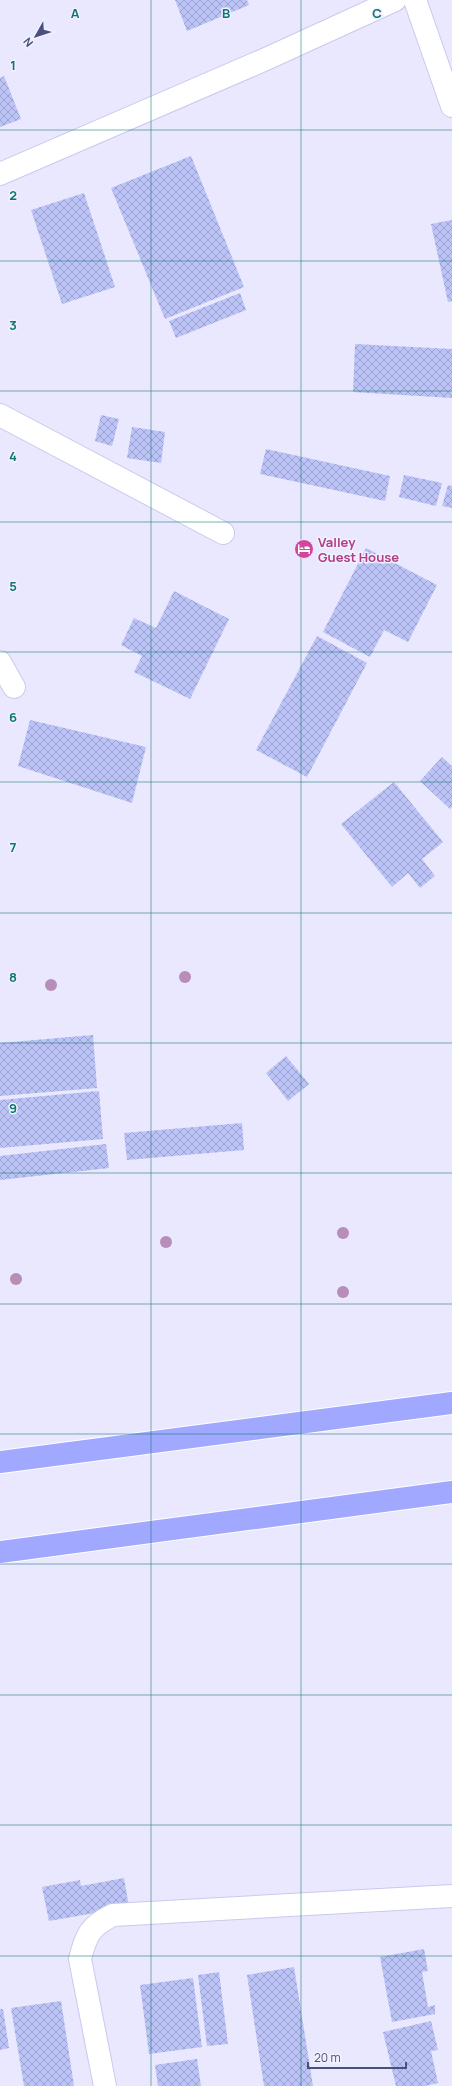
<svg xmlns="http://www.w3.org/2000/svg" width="452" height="2086" font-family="Manrope,sans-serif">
  <defs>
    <pattern id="building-cross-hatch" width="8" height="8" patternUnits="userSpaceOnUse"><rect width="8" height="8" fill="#bcc4f7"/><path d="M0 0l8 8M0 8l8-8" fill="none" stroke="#9ba2cd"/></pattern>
  </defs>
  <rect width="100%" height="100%" fill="#eae8ff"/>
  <path fill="url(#building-cross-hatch)" d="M 175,0 L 247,0 L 249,5 L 187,31 Z
    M 4,76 L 21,119 L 0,127 L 0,78 Z
    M 191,156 L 244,287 L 165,319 L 111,188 Z
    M 84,193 L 115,287 L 62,304 L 31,210 Z
    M 452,220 L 452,301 L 448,302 L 431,224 Z
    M 240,293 L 246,310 L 176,338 L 169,321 Z
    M 355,344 L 452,349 L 452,398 L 353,392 Z
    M 101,415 L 119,419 L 112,446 L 95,441 Z
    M 132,427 L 165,432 L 161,463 L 127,458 Z
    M 266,449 L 390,476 L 385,501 L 260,474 Z
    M 404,475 L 442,483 L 436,506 L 399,497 Z
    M 448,485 L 452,486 L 452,508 L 442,506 Z
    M 366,548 L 437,585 L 408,642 L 384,630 L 370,657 L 323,632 Z
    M 174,591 L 229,619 L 190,699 L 134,672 L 142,656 L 121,645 L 134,618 L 156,628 Z
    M 317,636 L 367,663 L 307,777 L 256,750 Z
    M 30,720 L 146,747 L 132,803 L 18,766 Z
    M 442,757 L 452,766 L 452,807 L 450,809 L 420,781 Z
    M 394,782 L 443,842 L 422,859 L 435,876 L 420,888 L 408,873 L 392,887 L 341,824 Z
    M 93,1035 L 97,1088 L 0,1096 L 0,1043 Z
    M 286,1056 L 309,1084 L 288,1101 L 266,1073 Z
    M 99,1091 L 103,1139 L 0,1148 L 0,1100 Z
    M 242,1123 L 244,1150 L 127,1160 L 124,1133 Z
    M 106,1144 L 109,1168 L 0,1180 L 0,1156 Z
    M 124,1878 L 129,1907 L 49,1921 L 42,1887 L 80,1880 L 81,1886 Z
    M 424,1949 L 428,1971 L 422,1972 L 428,2007 L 435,2005 L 435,2014 L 392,2022 L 380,1957 Z
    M 294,1967 L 313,2086 L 264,2086 L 247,1975 Z
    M 219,1972 L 228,2044 L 207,2046 L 198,1975 Z
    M 193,1978 L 202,2047 L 149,2054 L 140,1985 Z
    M 61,2001 L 74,2086 L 24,2086 L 11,2008 Z
    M 0,2009 L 3,2009 L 9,2048 L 0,2050 Z
    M 431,2021 L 438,2050 L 431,2051 L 438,2083 L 425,2086 L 396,2086 L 383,2032 Z
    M 197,2059 L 201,2086 L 158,2086 L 155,2065 Z"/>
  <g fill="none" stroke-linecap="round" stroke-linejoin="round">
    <g stroke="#c9caec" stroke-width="24">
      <path id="minor" d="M 415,0 L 452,106
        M 0,174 L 266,59 L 395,0
        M 0,415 L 223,533
        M 0,662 L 14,687
        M 105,2086 L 80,1959 C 86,1935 90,1926 113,1915 L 452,1896"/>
    </g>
    <g stroke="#fff" stroke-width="24">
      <path id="trunk" d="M 0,1462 L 452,1403
        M 0,1552 L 452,1492"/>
    </g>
    <use href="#minor" stroke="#fff" stroke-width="22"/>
    <use href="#trunk" stroke="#a0a9ff" stroke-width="22"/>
  </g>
  <g fill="#b88dba">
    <circle cx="185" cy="977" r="6"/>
    <circle cx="51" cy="985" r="6"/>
    <circle cx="343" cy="1233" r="6"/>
    <circle cx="166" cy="1242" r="6"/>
    <circle cx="16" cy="1279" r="6"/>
    <circle cx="343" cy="1292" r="6"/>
  </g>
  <path fill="none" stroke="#0f766e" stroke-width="1" stroke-opacity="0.55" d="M 151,0 L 151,2086M 301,0 L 301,2086M 0,130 L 452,130M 0,261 L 452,261M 0,391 L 452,391M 0,522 L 452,522M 0,652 L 452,652M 0,782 L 452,782M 0,913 L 452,913M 0,1043 L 452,1043M 0,1173 L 452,1173M 0,1304 L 452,1304M 0,1434 L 452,1434M 0,1564 L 452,1564M 0,1695 L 452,1695M 0,1825 L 452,1825M 0,1956 L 452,1956"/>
  <defs>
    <g id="hotel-disc" transform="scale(1)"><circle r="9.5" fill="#d1479c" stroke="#f1f0ff"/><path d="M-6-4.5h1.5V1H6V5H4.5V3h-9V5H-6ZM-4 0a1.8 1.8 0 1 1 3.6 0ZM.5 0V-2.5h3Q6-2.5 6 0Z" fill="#fff"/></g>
  </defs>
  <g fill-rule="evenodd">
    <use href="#hotel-disc" x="304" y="549"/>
  </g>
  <g text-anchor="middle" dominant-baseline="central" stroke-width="3" stroke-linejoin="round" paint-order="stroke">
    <g font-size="13" font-weight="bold" fill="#b23c85" stroke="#f1f0ff" text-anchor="start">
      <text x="318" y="542">Valley<tspan x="318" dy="15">Guest House</tspan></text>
    </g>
  </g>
  <g font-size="13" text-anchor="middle" font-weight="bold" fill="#0f766e" stroke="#f1f0ff" stroke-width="3" stroke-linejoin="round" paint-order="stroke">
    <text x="75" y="18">A</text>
    <text x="226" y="18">B</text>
    <text x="377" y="18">C</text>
    <text x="13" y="70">1</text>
    <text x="13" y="200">2</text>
    <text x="13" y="330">3</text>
    <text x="13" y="461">4</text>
    <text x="13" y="591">5</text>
    <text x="13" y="722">6</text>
    <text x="13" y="852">7</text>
    <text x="13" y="982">8</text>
    <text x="13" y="1113">9</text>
  </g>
  <g transform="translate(36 36) rotate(231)" stroke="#f1f0ff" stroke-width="3" paint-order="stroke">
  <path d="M0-3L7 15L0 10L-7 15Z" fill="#48517c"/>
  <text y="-6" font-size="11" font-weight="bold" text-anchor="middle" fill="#48517c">N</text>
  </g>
  <path d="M308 2062v6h98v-6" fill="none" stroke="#48517c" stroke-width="2"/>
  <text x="314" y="2062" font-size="12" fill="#48517c" stroke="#f1f0ff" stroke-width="3" paint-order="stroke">20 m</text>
</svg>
